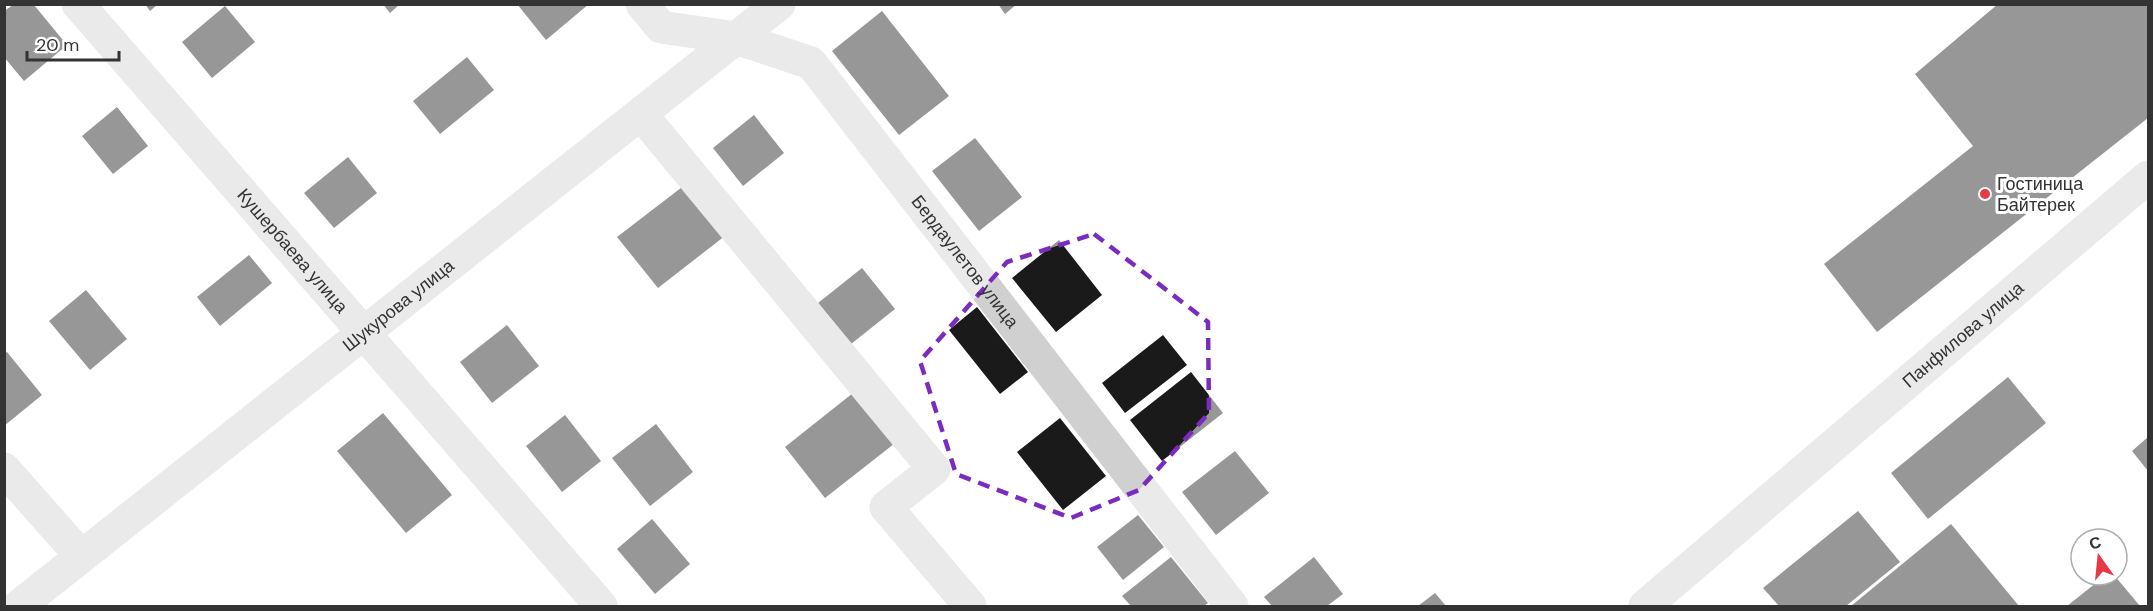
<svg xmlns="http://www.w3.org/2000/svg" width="2153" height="611" font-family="'DM Sans',sans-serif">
  <rect width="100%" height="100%" fill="#fff"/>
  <path fill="#1a1a1a" d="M 145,4 L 158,4 L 150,11 Z
    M 383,4 L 400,4 L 390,13 Z
    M 517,4 L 589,4 L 546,40 Z
    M 998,4 L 1017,4 L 1005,14 Z
    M 1998,4 L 2148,4 L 2148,118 L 1877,332 L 1824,264 L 1973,146 L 1915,74 Z
    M 13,5 L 34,5 L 67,45 L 24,81 L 4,57 L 4,11 Z
    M 225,6 L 255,42 L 212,78 L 182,42 Z
    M 882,11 L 949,96 L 899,135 L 832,51 Z
    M 467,57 L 494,90 L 440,134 L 413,101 Z
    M 117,107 L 148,146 L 113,174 L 82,136 Z
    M 754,115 L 784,153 L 743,186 L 713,148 Z
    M 975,138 L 1022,197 L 979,231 L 932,171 Z
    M 348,157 L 377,193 L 334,228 L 304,193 Z
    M 690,181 L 730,232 L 658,288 L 617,237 Z
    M 1059,240 L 1102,295 L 1056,332 L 1012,278 Z
    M 249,255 L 272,283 L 220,326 L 197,297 Z
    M 862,268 L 895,309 L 851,344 L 818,303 Z
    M 86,290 L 127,339 L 90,370 L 49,321 Z
    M 977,307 L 1028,372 L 1000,394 L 949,330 Z
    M 507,325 L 539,366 L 492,403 L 460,362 Z
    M 1163,335 L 1187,365 L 1125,413 L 1102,383 Z
    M 7,352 L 42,395 L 4,426 L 4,354 Z
    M 1191,372 L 1223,413 L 1162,461 L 1130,420 Z
    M 2008,377 L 2046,423 L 1928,519 L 1891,473 Z
    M 858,389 L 899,440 L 825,498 L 785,447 Z
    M 383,413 L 452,495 L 406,533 L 337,451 Z
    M 565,415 L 601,461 L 562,492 L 526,446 Z
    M 1060,418 L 1106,476 L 1063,510 L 1017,452 Z
    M 656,424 L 693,472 L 650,506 L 612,458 Z
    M 2148,437 L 2148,471 L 2132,451 Z
    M 1235,451 L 1269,493 L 1216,535 L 1182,492 Z
    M 1858,511 L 1900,562 L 1846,606 L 1779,606 L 1763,588 Z
    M 1138,515 L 1164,547 L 1123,580 L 1097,547 Z
    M 652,519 L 690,564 L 655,594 L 617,549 Z
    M 1951,524 L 2019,606 L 1851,606 Z
    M 1171,557 L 1208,603 L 1204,606 L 1131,606 L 1122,596 Z
    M 1314,557 L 1343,594 L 1327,606 L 1272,606 L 1264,597 Z
    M 2106,575 L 2114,575 L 2140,606 L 2067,606 Z
    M 1435,593 L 1446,606 L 1418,606 Z"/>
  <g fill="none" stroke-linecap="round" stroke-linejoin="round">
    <g stroke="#d0d0d0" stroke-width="33">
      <path id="s1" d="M 78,4 L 601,606"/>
      <path id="s2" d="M 642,4 L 661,27 L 736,38 L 811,63 L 1232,606"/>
      <path d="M 641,114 L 934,469 L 886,507 L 970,606"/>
      <path d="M 4,469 L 81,556"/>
      <path id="s3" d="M 19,606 L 779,4"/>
      <path id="s4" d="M 1645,606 L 2148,177"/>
    </g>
  </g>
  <path d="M0 0H2153V611H0ZM 1094,234 L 1208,322 L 1209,413 L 1139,490 L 1071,518 L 956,474 L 920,361 L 1007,262 Z" fill="#fff" fill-opacity=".55" fill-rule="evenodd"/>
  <path fill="none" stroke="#7b2cbf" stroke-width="4.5" stroke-dasharray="12 8" stroke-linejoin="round" d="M 1094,234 L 1208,322 L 1209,413 L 1139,490 L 1071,518 L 956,474 L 920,361 L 1007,262 Z"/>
  <circle fill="#e63946" stroke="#fff" stroke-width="2" cx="1985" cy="194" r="6"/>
  <g text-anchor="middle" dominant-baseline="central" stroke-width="6" stroke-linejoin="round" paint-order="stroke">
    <g font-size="18" fill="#333" stroke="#fff" text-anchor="start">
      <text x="1997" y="184">Гостиница<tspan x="1997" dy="21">Байтерек</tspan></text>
    </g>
    <g font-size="18" fill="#333" stroke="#fff">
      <text stroke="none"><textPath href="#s1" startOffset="327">Кушербаева улица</textPath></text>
      <text stroke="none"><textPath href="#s2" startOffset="436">Бердаулетов улица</textPath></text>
      <text stroke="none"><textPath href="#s3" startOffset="484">Шукурова улица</textPath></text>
      <text stroke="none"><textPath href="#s4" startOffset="418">Панфилова улица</textPath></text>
    </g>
  </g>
  <rect width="2153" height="611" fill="none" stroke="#333333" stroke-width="12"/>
  <g transform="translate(2099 557) rotate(345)"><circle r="28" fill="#ffffff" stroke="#adadad" stroke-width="1.5"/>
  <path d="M0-4.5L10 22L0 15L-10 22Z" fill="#e63946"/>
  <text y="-9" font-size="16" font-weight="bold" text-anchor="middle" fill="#333333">С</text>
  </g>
  <path d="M27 51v9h92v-9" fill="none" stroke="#333333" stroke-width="3"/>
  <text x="36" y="51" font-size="18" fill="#333333" stroke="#ffffff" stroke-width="4.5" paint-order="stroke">20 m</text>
</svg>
